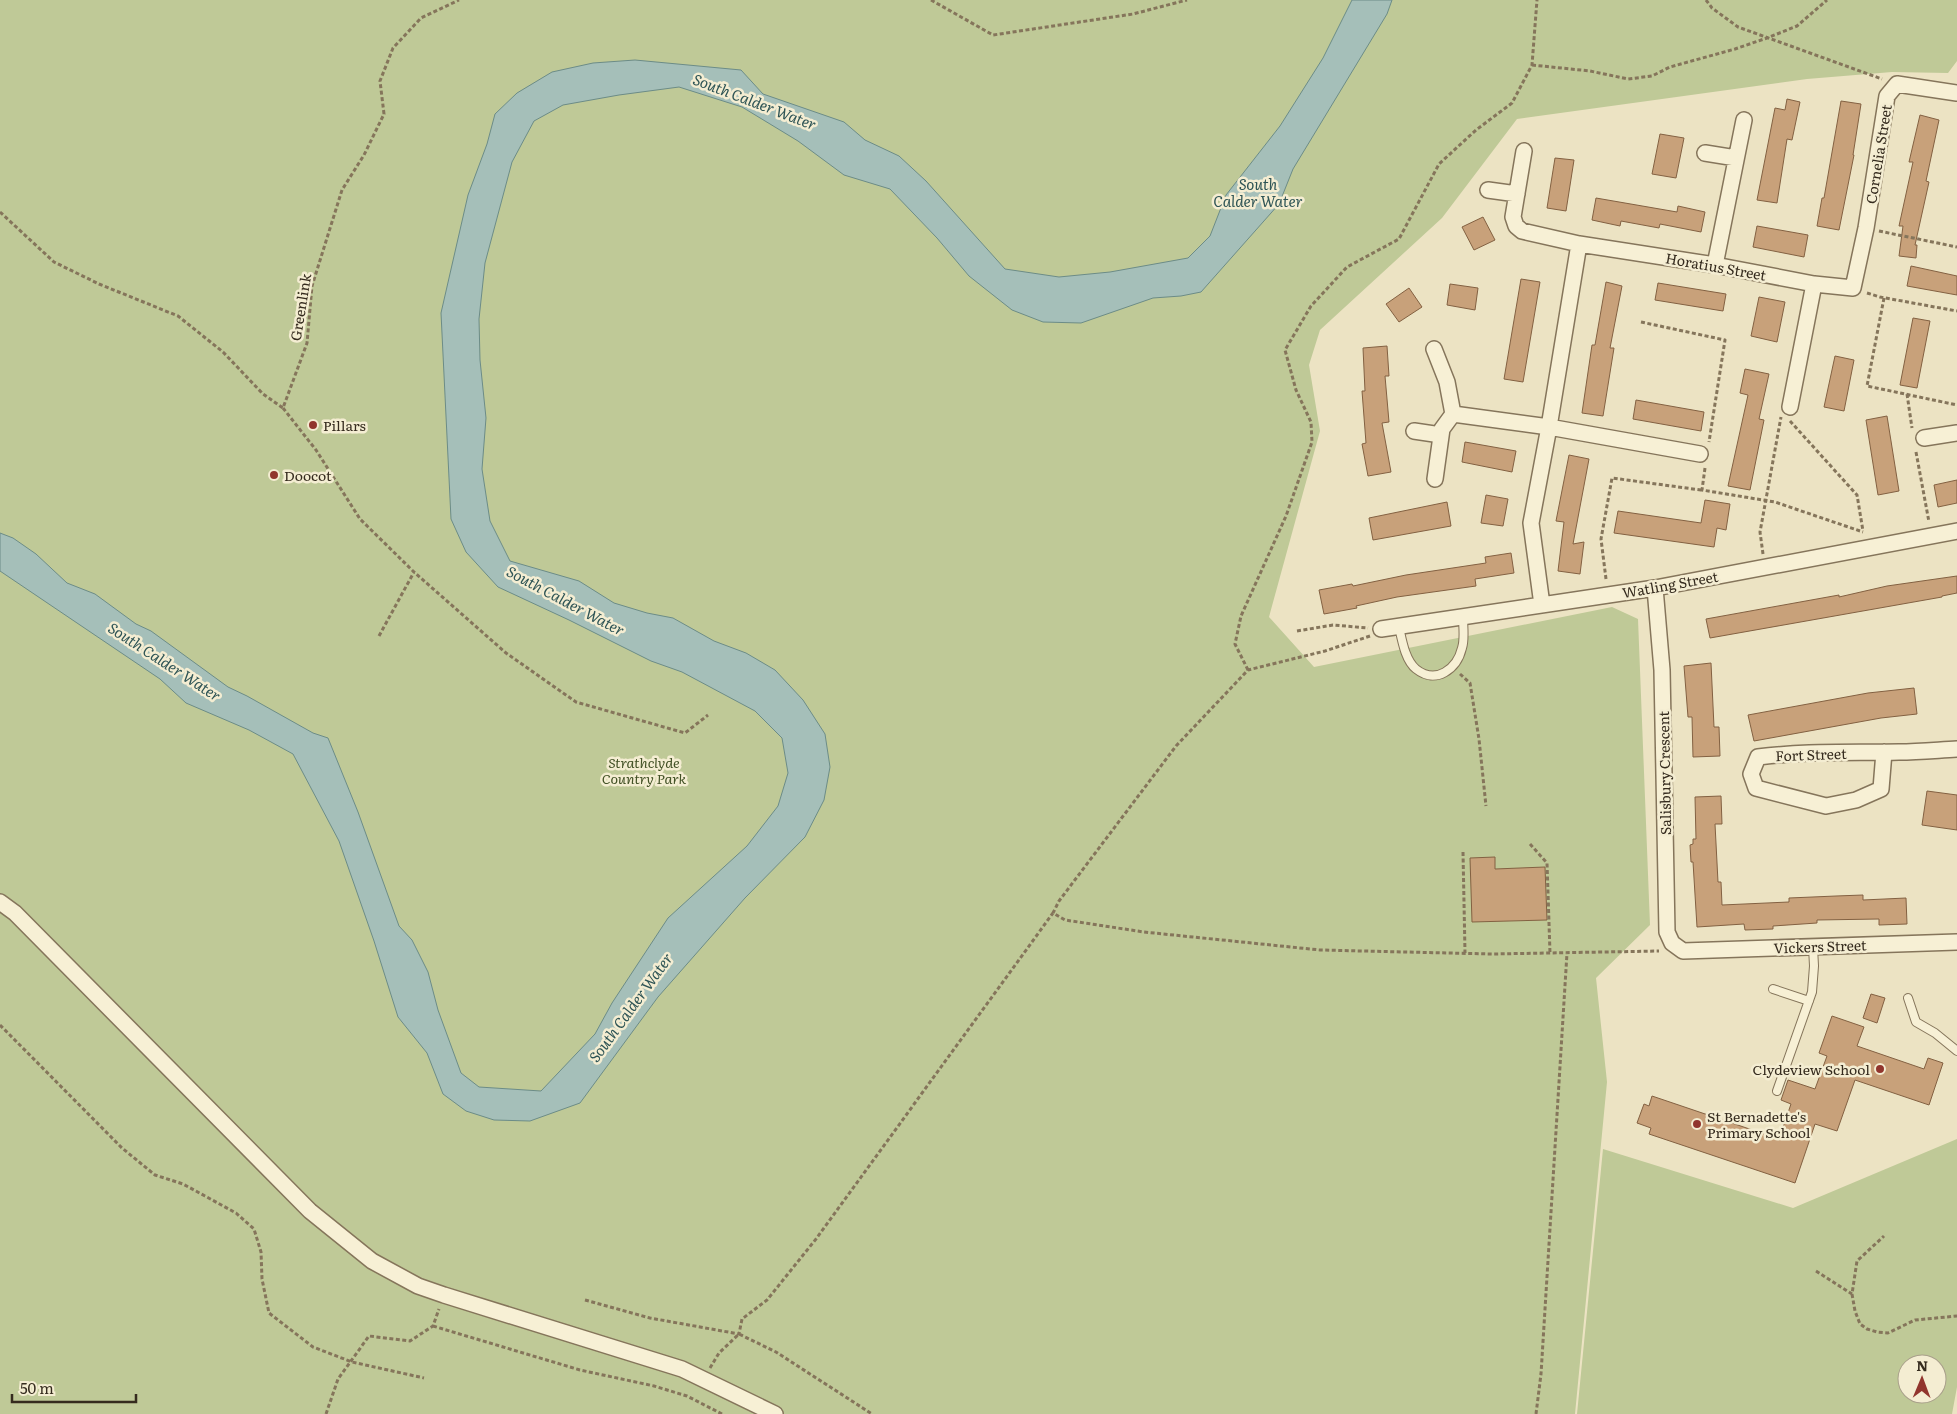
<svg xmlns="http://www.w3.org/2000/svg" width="1957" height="1414" font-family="Literata,serif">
  <rect width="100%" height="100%" fill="#ece3c3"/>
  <path fill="#bfc997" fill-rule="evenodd" d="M 0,0 L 1957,0 L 1957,61 L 1948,73 L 1892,72 L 1807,79 L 1517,119 L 1442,218 L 1320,330 L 1309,365 L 1320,431 L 1269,617 L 1314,667 L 1612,607 L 1638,619 L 1650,925 L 1596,978 L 1607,1082 L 1575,1414 L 0,1414 Z
    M 1957,1139 L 1957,1387 L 1952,1414 L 1577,1414 L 1603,1149 L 1793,1208 ZM 1907,1364 L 1937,1364 L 1937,1394 L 1907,1394 Z"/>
  <path fill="#a5bfb9" stroke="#6c8c87" d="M 1352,0 L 1392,0 L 1387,14 L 1293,169 L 1279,204 L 1201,292 L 1181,296 L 1153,298 L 1081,323 L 1043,322 L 1012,310 L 969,276 L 937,238 L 890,189 L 844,175 L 798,141 L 742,107 L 679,87 L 619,95 L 563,105 L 534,121 L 512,162 L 485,263 L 479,319 L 480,360 L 486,418 L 482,469 L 490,521 L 510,561 L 579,581 L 614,603 L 647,613 L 673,618 L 714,641 L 746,653 L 775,670 L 803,700 L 825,734 L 830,767 L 824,800 L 805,837 L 745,898 L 658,997 L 580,1103 L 530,1121 L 494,1120 L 466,1111 L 443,1094 L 427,1053 L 398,1017 L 374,941 L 339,841 L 293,754 L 249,730 L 186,703 L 160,679 L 0,571 L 0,533 L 13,538 L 36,554 L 67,583 L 95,594 L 136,624 L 151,631 L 228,687 L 247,696 L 313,733 L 328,738 L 358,812 L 399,926 L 412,940 L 428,972 L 438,1010 L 461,1073 L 479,1087 L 541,1091 L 595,1034 L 612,1003 L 668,918 L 747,846 L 778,806 L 788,773 L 782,738 L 755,711 L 682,672 L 651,661 L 569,620 L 498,587 L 466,552 L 451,519 L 441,313 L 468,195 L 487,144 L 495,114 L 517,93 L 552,72 L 593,63 L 635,60 L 741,70 L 763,94 L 844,122 L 865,140 L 899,156 L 926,181 L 1005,269 L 1059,277 L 1110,272 L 1188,258 L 1210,236 L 1226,195 L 1280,126 L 1323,58 Z"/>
  <path fill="#c8a17a" stroke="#836142" d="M 1787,99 L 1800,102 L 1792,140 L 1787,139 L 1777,203 L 1757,200 L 1775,108 L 1785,110 Z
    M 1841,101 L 1861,104 L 1853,155 L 1854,155 L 1839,230 L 1817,226 L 1822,198 L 1824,198 Z
    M 1920,115 L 1939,120 L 1926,181 L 1929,182 L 1915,245 L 1917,245 L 1916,258 L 1899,256 L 1903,226 L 1899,226 L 1913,162 L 1909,162 Z
    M 1660,134 L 1684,138 L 1676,178 L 1652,174 Z
    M 1555,158 L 1574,160 L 1566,211 L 1547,208 Z
    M 1596,198 L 1677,212 L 1678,206 L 1705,212 L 1701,232 L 1660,224 L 1659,228 L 1621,221 L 1620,226 L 1592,220 Z
    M 1483,217 L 1495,240 L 1474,250 L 1462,227 Z
    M 1757,226 L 1808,235 L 1804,257 L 1753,247 Z
    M 1911,266 L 1957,276 L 1957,295 L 1907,286 Z
    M 1521,279 L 1540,282 L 1523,382 L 1504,379 Z
    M 1606,282 L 1622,286 L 1610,348 L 1614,348 L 1603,416 L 1582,413 L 1592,345 L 1595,345 Z
    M 1658,283 L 1726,294 L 1723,311 L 1655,300 Z
    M 1450,284 L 1478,288 L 1475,310 L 1447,305 Z
    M 1409,288 L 1422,307 L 1399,322 L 1386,304 Z
    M 1759,297 L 1785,302 L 1777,342 L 1751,336 Z
    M 1913,318 L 1930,321 L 1917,388 L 1900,385 Z
    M 1387,346 L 1389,376 L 1385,376 L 1389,422 L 1382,423 L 1391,472 L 1368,476 L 1362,444 L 1366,443 L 1362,391 L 1365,391 L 1363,348 Z
    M 1835,356 L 1854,360 L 1844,411 L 1824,407 Z
    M 1745,369 L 1769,374 L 1759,419 L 1764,420 L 1750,490 L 1728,486 L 1748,395 L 1740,393 Z
    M 1636,400 L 1704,412 L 1701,431 L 1633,419 Z
    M 1887,416 L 1899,491 L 1878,495 L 1866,420 Z
    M 1465,442 L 1516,451 L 1512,472 L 1462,462 Z
    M 1569,455 L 1589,459 L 1573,544 L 1584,542 L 1580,574 L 1558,571 L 1564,522 L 1556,521 Z
    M 1957,480 L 1957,503 L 1938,507 L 1934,485 Z
    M 1486,495 L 1508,499 L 1503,526 L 1481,523 Z
    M 1705,500 L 1730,504 L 1726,530 L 1717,528 L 1714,547 L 1614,533 L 1618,511 L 1701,523 Z
    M 1447,502 L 1451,526 L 1373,540 L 1369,518 Z
    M 1511,553 L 1514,573 L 1475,579 L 1476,586 L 1397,597 L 1356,606 L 1357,608 L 1324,614 L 1319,590 L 1352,584 L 1353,586 L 1406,575 L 1486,563 L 1485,557 Z
    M 1957,576 L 1957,593 L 1942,596 L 1942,597 L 1710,638 L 1706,619 L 1839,595 L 1839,597 L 1887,586 Z
    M 1711,663 L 1714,727 L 1719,727 L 1720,756 L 1693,757 L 1692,717 L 1688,717 L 1684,666 Z
    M 1914,688 L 1917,714 L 1881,718 L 1754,741 L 1748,715 L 1868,693 Z
    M 1927,791 L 1957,795 L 1957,830 L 1922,825 Z
    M 1721,796 L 1722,824 L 1715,824 L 1718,882 L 1721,882 L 1722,905 L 1789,902 L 1789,898 L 1836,896 L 1863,895 L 1863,900 L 1906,898 L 1907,924 L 1879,925 L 1879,919 L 1817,920 L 1817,923 L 1773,926 L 1773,929 L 1745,930 L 1744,924 L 1697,927 L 1693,862 L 1691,862 L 1690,845 L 1693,844 L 1693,839 L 1696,839 L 1695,797 Z
    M 1495,857 L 1495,869 L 1545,867 L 1547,920 L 1472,922 L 1470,858 Z
    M 1871,994 L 1885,998 L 1877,1023 L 1863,1018 Z
    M 1832,1016 L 1864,1027 L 1857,1046 L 1924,1069 L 1928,1058 L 1943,1063 L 1929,1105 L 1855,1080 L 1837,1131 L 1815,1124 L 1795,1183 L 1649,1134 L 1651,1128 L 1637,1123 L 1644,1104 L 1649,1106 L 1652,1096 L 1779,1139 L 1791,1104 L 1781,1100 L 1788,1080 L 1815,1089 L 1827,1056 L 1819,1053 Z"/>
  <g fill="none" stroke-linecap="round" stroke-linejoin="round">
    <g stroke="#85755b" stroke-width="10">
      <path id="service" d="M 1399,627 C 1402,640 1405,660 1416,669 C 1436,685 1457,669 1462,648 C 1465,639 1463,627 1463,617
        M 1773,989 L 1809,1001
        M 1908,998 L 1916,1022 L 1935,1033 L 1957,1051
        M 1777,1091 L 1812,992 L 1814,966 L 1813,947"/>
    </g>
    <g stroke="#85755b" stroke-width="18">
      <path id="minor" d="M 1524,151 L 1513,217 L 1516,226 L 1522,231 L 1579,244
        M 1705,153 L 1736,158
        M 1488,190 L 1517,194
        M 1715,265 L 1744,120
        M 1434,349 L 1447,382 L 1453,414 L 1549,427 L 1700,454
        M 1790,407 L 1814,284
        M 1414,431 L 1441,435
        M 1924,438 L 1957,433
        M 1435,479 L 1442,429 L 1453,414
        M 1655,588 L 1662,670 L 1667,932 L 1672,943 L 1683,951 L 1957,942
        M 1542,605 L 1531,523 L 1549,427 L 1579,244 L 1715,265 L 1814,284 L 1853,288 L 1866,228 L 1887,96 L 1897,84 L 1957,93
        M 1381,629 L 1655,588 L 1957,531
        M 1884,752 L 1881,789 L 1856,800 L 1826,806 L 1756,788 L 1751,774 L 1758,757 C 1805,751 1852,753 1899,752 C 1919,752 1938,750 1957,749
        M 0,902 L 15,913 L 310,1211 L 372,1261 L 418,1286 L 444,1295 L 682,1369 L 775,1414"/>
    </g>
    <path stroke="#85755b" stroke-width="3" stroke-dasharray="4 2.5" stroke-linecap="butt" d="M 931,0 L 993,35 L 1133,14 L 1187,0
      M 1706,0 L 1712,8 L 1738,27 L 1882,79
      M 1532,65 L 1590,71 L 1628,79 L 1652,76 L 1670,67 L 1735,49 L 1767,38 L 1797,26 L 1827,0
      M 0,212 L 54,262 L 99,284 L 178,316 L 223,352 L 263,394 L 283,408 L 307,343 L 312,286 L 342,190 L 364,155 L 384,114 L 380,81 L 393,48 L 421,18 L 459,0
      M 1879,231 L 1957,247
      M 1867,293 L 1880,297 L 1957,311
      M 1884,298 L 1867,386 L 1957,405
      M 1641,322 L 1725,340 L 1709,442
      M 1907,394 L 1912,428
      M 283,408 L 316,450 L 360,519 L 414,572 L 506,653 L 576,702 L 685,733 L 708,715
      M 1790,421 L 1857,495 L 1863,531
      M 1916,452 L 1929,522
      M 1705,468 L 1702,490 L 1775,502 L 1863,532
      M 1763,554 L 1760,532 L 1781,417
      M 1606,579 L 1601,539 L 1612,478 L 1701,490
      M 1297,631 L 1333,625 L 1368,628
      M 379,636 L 414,572
      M 1370,636 L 1325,651 L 1248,670 L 1176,746 L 1059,901 L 1053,913 L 1065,920 L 1144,932 L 1320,950 L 1492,954 L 1659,951
      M 1248,670 L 1235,644 L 1241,616 L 1286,516 L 1312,442 L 1311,422 L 1296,390 L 1285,350 L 1311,306 L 1347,267 L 1399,239 L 1439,164 L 1476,130 L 1512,103 L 1532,65 L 1537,0
      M 1460,674 L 1470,683 L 1479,739 L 1486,806
      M 1530,844 L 1547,863 L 1550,953
      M 1463,852 L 1465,953
      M 0,1025 L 122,1148 L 155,1175 L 183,1184 L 205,1196 L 236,1213 L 254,1229 L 261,1252 L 262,1279 L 269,1313 L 313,1347 L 352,1362 L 424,1378
      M 1816,1271 L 1852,1294 L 1857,1261 L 1884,1236
      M 1852,1294 L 1855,1311 L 1860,1324 L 1867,1329 L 1877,1332 L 1888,1333 L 1915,1320 L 1957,1316
      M 585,1300 L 650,1318 L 739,1334 L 742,1319 L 767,1300 L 816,1239 L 1053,913
      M 433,1326 L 580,1370 L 654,1386 L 687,1396 L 722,1414
      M 710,1368 L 719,1353 L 739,1334 L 776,1352 L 872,1414
      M 326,1414 L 338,1379 L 369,1336 L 410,1341 L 433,1326 L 439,1309
      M 1536,1414 L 1541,1374 L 1567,953"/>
    <use href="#service" stroke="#f7f0d5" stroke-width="8"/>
    <use href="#minor" stroke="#f7f0d5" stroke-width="15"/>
  </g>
  <g fill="#91352d" stroke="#f4edd2" stroke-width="2">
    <circle cx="313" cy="425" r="5"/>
    <circle cx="274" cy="475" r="5"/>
    <circle cx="1880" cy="1069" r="5"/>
    <circle cx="1697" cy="1124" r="5"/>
  </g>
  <g text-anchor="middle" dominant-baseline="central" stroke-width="5" stroke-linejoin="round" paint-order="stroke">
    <g font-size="14" fill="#352b1e" stroke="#f4edd2">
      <text transform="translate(1878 154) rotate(-81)">Cornelia Street</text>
      <text transform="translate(1716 266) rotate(10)">Horatius Street</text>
      <text transform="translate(300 307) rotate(-81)">Greenlink</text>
      <text transform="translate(1670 584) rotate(-10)">Watling Street</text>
      <text transform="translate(1811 754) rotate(-2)">Fort Street</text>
      <text transform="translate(1664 773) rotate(-91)">Salisbury Crescent</text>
      <text transform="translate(1820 946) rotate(-2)">Vickers Street</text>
    </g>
    <g font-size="14" fill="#352b1e" stroke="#f4edd2" text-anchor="start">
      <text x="323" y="425">Pillars</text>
      <text x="284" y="475">Doocot</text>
      <text x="1870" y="1069" text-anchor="end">Clydeview School</text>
      <text x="1707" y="1116">St Bernadette's<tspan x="1707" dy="16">Primary School</tspan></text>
    </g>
    <g font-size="14" font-style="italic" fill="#425125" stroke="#f4edd2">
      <text x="644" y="762">Strathclyde<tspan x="644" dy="16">Country Park</tspan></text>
    </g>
    <g font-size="15" font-style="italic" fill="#2e5455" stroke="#f4edd2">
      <text transform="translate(755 101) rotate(21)">South Calder Water</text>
      <text x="1258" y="183">South<tspan x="1258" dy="17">Calder Water</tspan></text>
      <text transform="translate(566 600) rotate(28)">South Calder Water</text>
      <text transform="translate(165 661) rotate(33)">South Calder Water</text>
      <text transform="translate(630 1007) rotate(-54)">South Calder Water</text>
    </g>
  </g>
  <g transform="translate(1922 1379) rotate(1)"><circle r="24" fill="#f4edd2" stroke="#a89f8a"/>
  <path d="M0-4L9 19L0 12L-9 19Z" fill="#91352d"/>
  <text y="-8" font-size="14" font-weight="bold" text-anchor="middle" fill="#352b1e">N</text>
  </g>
  <path d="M12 1394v8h124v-8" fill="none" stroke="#352b1e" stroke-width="2.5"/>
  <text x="20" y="1394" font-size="15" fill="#352b1e" stroke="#f4edd2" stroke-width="4" paint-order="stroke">50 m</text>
</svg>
